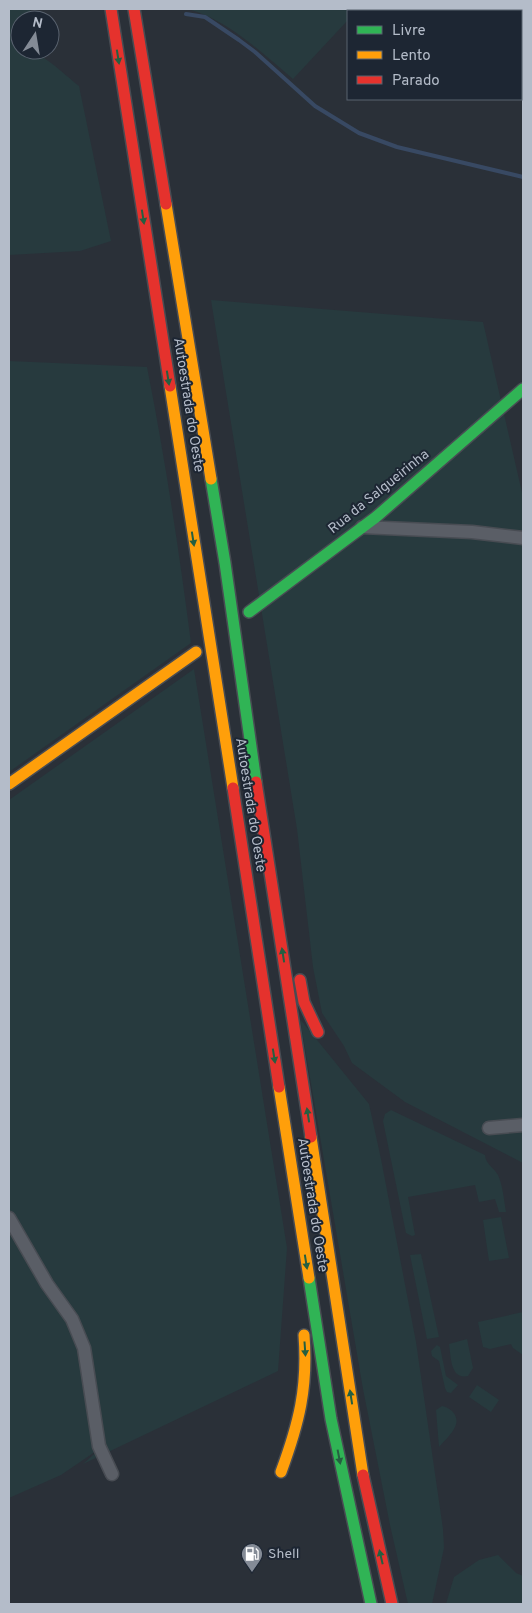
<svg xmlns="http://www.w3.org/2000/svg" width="532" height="1613" font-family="Overpass,sans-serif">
  <rect width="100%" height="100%" fill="#2a3038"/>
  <path fill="#273a3e" d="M 9,9 L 30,9 L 32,20 L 20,20 L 20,50 C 42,50 62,73 79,86 L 111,241 L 80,251 L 9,255 Z
    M 188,9 L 523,9 L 523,100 L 509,99 L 521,99 L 521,11 L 348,11 L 348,20 L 293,79 C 261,52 228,20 188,9 Z
    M 211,300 L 483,322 L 523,497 L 523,1163 L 405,1102 L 352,1063 L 344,1046 L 322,1013 L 313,967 L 297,829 Z
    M 9,361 L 147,367 C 165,458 179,550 191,643 L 9,772 Z
    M 194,669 L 287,1248 L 278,1371 L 83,1464 L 102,1447 L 61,1475 L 9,1498 L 9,800 Z
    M 300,1019 L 369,1104 L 381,1159 L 416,1342 L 443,1529 L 444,1548 L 432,1604 L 408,1604 L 390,1525 L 363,1389 Z
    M 391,1110 L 485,1155 C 485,1163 494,1168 498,1175 C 503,1186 504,1200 506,1212 L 499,1212 L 495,1199 L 479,1202 L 475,1185 L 408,1197 L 415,1235 L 412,1236 L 406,1233 L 383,1121 L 385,1114 Z
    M 501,1217 L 509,1258 L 489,1261 L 483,1220 Z
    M 421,1254 L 439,1337 L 427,1339 L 410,1255 Z
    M 523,1312 L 523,1355 L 513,1348 L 511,1344 L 490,1349 L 483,1347 L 478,1322 Z
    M 467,1339 L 473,1368 L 468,1376 C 450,1380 451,1356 449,1344 Z
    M 437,1345 L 440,1347 L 446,1376 L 458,1385 L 451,1393 L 447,1392 L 445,1388 L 439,1361 L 432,1356 L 431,1351 Z
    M 477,1385 L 499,1400 L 491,1412 L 469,1397 Z
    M 442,1406 C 452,1408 460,1417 455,1427 C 452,1434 444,1441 439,1447 L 436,1410 Z
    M 498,1555 L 516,1573 L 523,1576 L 523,1604 L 446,1604 L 454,1577 L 479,1560 Z"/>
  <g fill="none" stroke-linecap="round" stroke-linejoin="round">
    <path stroke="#384963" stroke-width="4" d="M 186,14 L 205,17 L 239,40 L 255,52 L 315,106 L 359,133 L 397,147 L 523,177"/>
    <g stroke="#484c53" stroke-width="15">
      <path id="street" d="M 362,527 L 472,532 L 523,538
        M 489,1128 L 523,1125
        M 9,1218 L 47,1284 L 72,1319 L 84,1348 L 99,1446 L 112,1474"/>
    </g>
    <g stroke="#484c53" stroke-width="14">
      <path id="fast" d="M 211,479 L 225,563 L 256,782
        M 249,612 L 376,517 L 523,389
        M 309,1278 L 331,1419 L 371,1604"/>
    </g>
    <g stroke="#484c53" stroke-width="14">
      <path id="slow" d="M 166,204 L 211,479
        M 170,386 L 233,788
        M 9,784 L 196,652
        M 279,1087 L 309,1278
        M 311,1137 L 363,1475
        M 281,1472 C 299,1423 308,1388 304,1335"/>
    </g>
    <g stroke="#484c53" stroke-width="14">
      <path id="jam" d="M 111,9 L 170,386
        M 134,9 L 166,204
        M 256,782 L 311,1137
        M 233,788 L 279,1087
        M 300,980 L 304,1002 L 318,1032
        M 363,1475 L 392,1604"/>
    </g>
    <use href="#street" stroke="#5a5e66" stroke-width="12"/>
    <use href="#fast" stroke="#30b455" stroke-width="11"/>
    <use href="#slow" stroke="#ff9f0a" stroke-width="11"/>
    <use href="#jam" stroke="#e5322d" stroke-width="11"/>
  </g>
  <defs><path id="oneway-solid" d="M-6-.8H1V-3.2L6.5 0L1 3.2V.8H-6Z" transform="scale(1.25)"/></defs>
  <g fill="#255f41">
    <use href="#oneway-solid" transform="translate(118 57) rotate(81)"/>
    <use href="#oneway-solid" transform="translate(143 217) rotate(81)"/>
    <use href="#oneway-solid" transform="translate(168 378) rotate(81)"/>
    <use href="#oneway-solid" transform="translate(193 539) rotate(81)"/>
    <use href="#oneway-solid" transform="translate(283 955) rotate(-99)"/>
    <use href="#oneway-solid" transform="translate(274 1056) rotate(81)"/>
    <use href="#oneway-solid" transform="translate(308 1115) rotate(-99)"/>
    <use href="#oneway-solid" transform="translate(306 1262) rotate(81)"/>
    <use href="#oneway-solid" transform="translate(305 1349) rotate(86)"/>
    <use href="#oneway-solid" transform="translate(351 1397) rotate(-99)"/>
    <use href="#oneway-solid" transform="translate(339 1457) rotate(79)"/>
    <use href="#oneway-solid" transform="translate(381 1557) rotate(-103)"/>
  </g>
  <defs>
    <g id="fuel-pin" transform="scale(1.125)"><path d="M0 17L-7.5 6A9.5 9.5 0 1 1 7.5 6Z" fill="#848b96" stroke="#1d2633"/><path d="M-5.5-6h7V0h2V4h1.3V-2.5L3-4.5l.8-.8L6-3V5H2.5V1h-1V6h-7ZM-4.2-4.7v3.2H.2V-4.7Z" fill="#fff"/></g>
  </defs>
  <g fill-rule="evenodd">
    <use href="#fuel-pin" x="252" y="1554"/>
  </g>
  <g text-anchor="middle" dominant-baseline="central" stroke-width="4" stroke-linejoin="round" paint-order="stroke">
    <g font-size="14" fill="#b4bcc9" stroke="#1d2633">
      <text transform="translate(188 405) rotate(81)">Autoestrada do Oeste</text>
      <text transform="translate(379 492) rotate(-39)">Rua da Salgueirinha</text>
      <text transform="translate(250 805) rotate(81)">Autoestrada do Oeste</text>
      <text transform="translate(312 1205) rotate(81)">Autoestrada do Oeste</text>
    </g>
    <g font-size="14" fill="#b4bcc9" stroke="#1d2633" text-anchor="start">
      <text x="268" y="1554">Shell</text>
    </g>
  </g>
  <rect width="532" height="1613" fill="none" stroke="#b4bcc9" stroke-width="20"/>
  <rect x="347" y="10" width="175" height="90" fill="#1d2633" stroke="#59626f"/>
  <rect x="357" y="26" width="25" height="8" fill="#30b455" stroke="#59626f"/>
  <text x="392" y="35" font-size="15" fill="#b4bcc9">Livre</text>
  <rect x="357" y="51" width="25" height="8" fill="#ff9f0a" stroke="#59626f"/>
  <text x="392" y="60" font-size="15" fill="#b4bcc9">Lento</text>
  <rect x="357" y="76" width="25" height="8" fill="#e5322d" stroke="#59626f"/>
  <text x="392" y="85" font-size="15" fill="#b4bcc9">Parado</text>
  <g transform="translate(35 35) rotate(12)"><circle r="24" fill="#1d2633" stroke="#59626f"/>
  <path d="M0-4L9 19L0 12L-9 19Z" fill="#848b96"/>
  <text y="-8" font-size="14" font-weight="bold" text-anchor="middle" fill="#b4bcc9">N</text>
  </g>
</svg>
